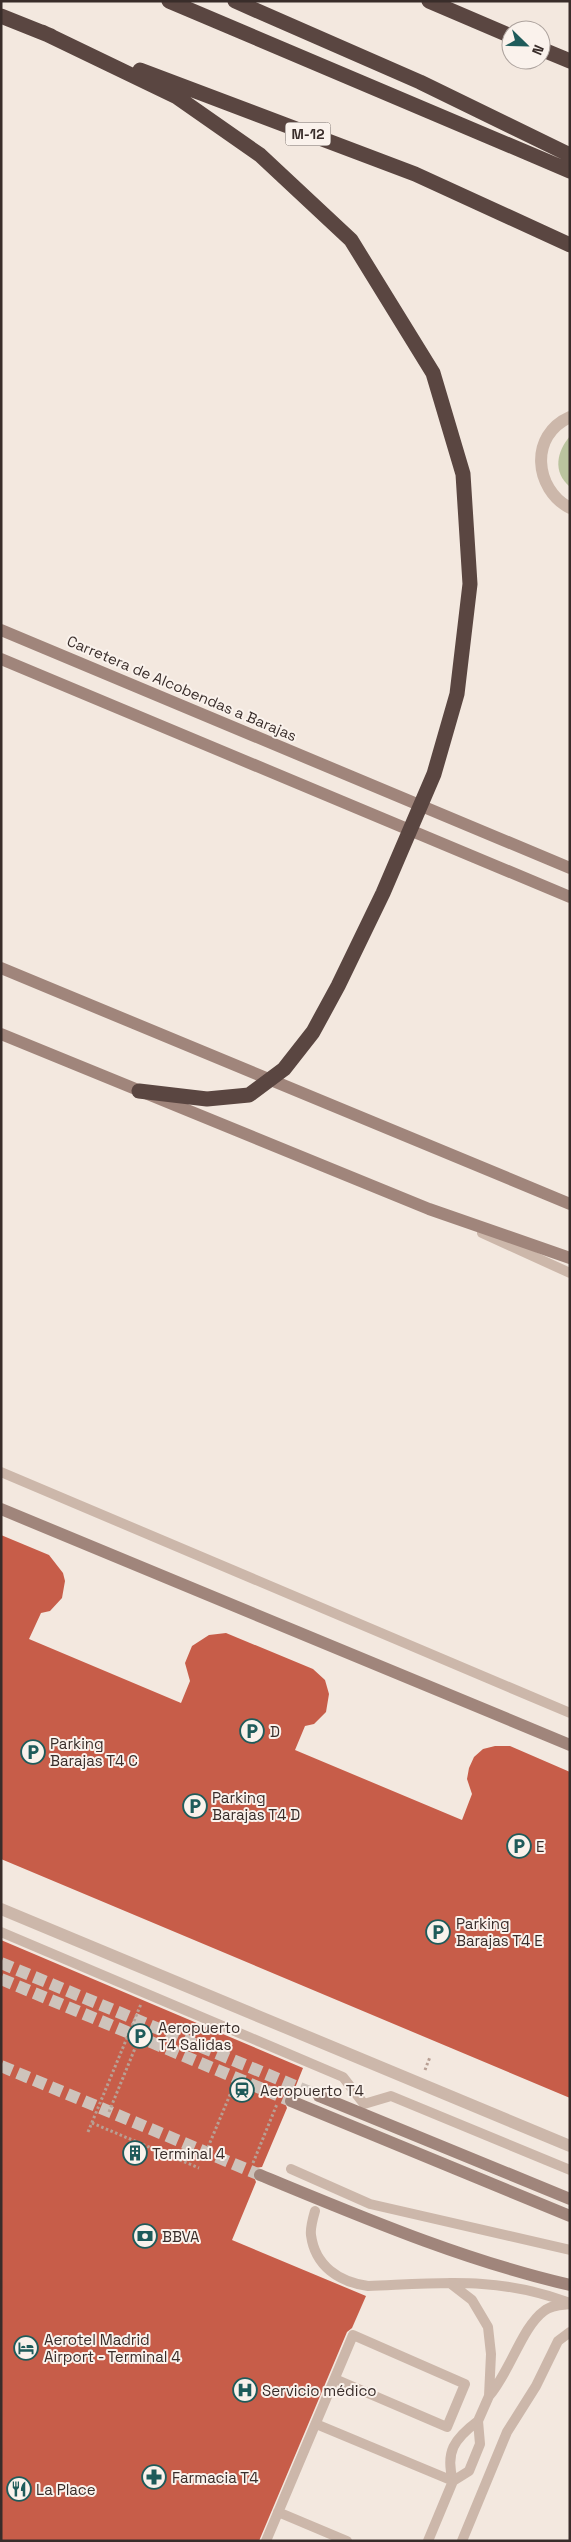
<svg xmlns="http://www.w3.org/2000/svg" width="571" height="2542" font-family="'Space Grotesk',sans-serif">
  <rect width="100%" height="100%" fill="#f3e8df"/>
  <path fill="#bac39e" d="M 570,436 L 570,487 C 552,472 557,451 570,436 Z"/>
  <path fill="#c75d49" d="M 1,1535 L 49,1555 L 63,1573 L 65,1581 L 62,1598 L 50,1611 L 41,1613 L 29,1639 L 181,1703 L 190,1681 L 185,1663 L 192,1646 L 209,1635 L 226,1633 L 313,1669 L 325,1680 L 329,1694 L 326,1712 L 314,1724 L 305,1726 L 295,1750 L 462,1820 L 472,1794 L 467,1779 L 469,1768 L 474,1757 L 483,1749 L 495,1746 L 510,1746 L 570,1772 L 570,2098 L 1,1859 Z
    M 1,1940 L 303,2068 L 293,2093 L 286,2094 L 283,2098 L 287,2108 L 262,2167 L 255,2168 L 252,2172 L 256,2182 L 232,2240 L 366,2296 L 352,2328 L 347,2332 L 259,2541 L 1,2541 Z"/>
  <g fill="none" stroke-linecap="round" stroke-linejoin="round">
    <path stroke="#cec3bb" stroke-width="12" stroke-dasharray="12 6" stroke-linecap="butt" d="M 1,1963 L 319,2096
      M 1,1979 L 291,2101
      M 1,2066 L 260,2175"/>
    <path stroke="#b8a094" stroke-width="3" stroke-dasharray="2.5 2.5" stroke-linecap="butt" d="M 425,2070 L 430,2057
      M 109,2112 L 140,2036
      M 92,2123 L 199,2168
      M 88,2132 L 141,2004
      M 206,2152 L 237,2078
      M 253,2163 L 277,2104"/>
    <path stroke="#ccb7aa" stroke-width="10" d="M 482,1233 L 570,1273
      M 1,1472 L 570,1713
      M 1,1932 L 343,2077 L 364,2104 L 391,2096 L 570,2170
      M 291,2169 L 370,2204 L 570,2250
      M 315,2211 C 313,2218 310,2228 311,2235 C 315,2266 339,2282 368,2286 C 443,2283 498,2276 570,2303
      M 489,2396 C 510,2372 522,2327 544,2311 C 551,2305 561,2305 570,2304
      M 316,2424 L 453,2481
      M 453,2481 C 445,2452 454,2439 478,2421
      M 278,2512 L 347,2541
      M 266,2541 L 353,2335 L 465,2384 L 447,2427 L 335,2379
      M 428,2541 L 453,2481 L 469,2471 L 480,2444 L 478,2421 L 489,2396 L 491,2354 L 488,2327 L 472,2300 L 450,2283
      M 462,2541 L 507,2432 L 536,2386 L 558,2341 L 570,2332"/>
    <path stroke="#ccb7aa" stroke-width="12" d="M 570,417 C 529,435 534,489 570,508
      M 1,1909 L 570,2146"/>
    <path stroke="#a0857b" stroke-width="12" d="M 1,630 L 570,868
      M 1,659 L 570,897
      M 1,968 L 570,1204
      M 1,1034 L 429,1209 L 570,1258
      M 1,1509 L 570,1745
      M 319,2096 L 570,2199
      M 291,2101 L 570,2216
      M 260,2175 C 362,2217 462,2260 570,2285"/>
    <path stroke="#5a4641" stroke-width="15" d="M 169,1 L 570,171
      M 235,1 L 420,82 L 570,155
      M 429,1 L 511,36
      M 1,16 L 51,36
      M 42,32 L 177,97 L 260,155 L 351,240 L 433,373 L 463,474 L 470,584 L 457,694 L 434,774 L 383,893 L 338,986 L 313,1032 L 284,1069 L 249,1095 L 207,1099 L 139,1091
      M 541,49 L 570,61
      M 140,70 L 415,174 L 570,245"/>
  </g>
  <defs>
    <g id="parking-ring" transform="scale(1.25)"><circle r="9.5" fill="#faf2ec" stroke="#1e5b5a" stroke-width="1.5"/><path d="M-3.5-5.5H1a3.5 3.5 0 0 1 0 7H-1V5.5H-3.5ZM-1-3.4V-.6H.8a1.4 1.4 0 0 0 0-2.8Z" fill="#1e5b5a"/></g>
    <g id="station-ring" transform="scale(1.25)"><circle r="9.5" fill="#faf2ec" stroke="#1e5b5a" stroke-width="1.5"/><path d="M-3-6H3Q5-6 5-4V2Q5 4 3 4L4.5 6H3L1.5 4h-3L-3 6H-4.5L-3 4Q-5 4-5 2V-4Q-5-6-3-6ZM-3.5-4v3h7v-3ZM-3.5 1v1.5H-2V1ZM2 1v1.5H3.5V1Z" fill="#1e5b5a"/></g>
    <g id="building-ring" transform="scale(1.25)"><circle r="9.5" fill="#faf2ec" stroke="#1e5b5a" stroke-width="1.5"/><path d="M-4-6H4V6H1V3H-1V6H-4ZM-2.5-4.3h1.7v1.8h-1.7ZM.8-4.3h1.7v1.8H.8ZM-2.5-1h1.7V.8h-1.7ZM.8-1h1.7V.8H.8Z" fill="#1e5b5a"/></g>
    <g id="bank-ring" transform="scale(1.25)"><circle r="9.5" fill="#faf2ec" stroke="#1e5b5a" stroke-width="1.5"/><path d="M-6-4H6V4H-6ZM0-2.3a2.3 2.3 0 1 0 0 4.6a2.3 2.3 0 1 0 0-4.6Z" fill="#1e5b5a"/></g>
    <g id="hotel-ring" transform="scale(1.25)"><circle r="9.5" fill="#faf2ec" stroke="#1e5b5a" stroke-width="1.5"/><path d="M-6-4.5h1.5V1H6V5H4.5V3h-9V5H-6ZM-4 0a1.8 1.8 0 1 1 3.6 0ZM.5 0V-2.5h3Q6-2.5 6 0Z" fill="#1e5b5a"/></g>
    <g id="hospital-ring" transform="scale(1.25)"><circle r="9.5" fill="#faf2ec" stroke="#1e5b5a" stroke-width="1.5"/><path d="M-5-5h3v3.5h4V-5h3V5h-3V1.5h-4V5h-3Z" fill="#1e5b5a"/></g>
    <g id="pharmacy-ring" transform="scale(1.25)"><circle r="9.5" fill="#faf2ec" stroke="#1e5b5a" stroke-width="1.5"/><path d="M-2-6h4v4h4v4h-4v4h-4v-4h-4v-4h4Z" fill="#1e5b5a"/></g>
    <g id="restaurant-ring" transform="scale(1.25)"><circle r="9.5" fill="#faf2ec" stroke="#1e5b5a" stroke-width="1.5"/><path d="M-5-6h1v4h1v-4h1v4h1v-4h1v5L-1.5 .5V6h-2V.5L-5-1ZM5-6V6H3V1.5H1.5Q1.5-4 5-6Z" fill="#1e5b5a"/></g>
  </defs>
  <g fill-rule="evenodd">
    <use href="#parking-ring" x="252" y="1731"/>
    <use href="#parking-ring" x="33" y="1752"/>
    <use href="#parking-ring" x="195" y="1806"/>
    <use href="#parking-ring" x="519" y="1846"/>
    <use href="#parking-ring" x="438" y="1932"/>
    <use href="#parking-ring" x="140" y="2036"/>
    <use href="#station-ring" x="242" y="2090"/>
    <use href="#building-ring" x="135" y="2153"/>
    <use href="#bank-ring" x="145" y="2236"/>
    <use href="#hotel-ring" x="26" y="2348"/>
    <use href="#hospital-ring" x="245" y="2390"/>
    <use href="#pharmacy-ring" x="154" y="2477"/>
    <use href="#restaurant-ring" x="19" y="2489"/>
  </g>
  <g text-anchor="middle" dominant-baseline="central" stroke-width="4" stroke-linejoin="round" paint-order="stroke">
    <rect fill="#faf2ec" stroke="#736864" stroke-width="1" x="285.5" y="122.5" width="45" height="23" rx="4"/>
    <g font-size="14" font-weight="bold" fill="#392d2a">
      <text x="308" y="134">M-12</text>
    </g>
    <g font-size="15" fill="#392d2a" stroke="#faf2ec">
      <text transform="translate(182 688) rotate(23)">Carretera de Alcobendas a Barajas</text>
    </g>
    <g font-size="15" fill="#392d2a" stroke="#faf2ec" text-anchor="start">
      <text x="270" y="1731">D</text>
      <text x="50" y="1743">Parking<tspan x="50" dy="17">Barajas T4 C</tspan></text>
      <text x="212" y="1797">Parking<tspan x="212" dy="17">Barajas T4 D</tspan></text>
      <text x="536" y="1846">E</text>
      <text x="456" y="1923">Parking<tspan x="456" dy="17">Barajas T4 E</tspan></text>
      <text x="158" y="2027">Aeropuerto<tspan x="158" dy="17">T4 Salidas</tspan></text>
      <text x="260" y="2090">Aeropuerto T4</text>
      <text x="152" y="2153">Terminal 4</text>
      <text x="162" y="2236">BBVA</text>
      <text x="44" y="2339">Aerotel Madrid<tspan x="44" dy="17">Airport - Terminal 4</tspan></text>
      <text x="262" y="2390">Servicio médico</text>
      <text x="172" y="2477">Farmacia T4</text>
      <text x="36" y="2489">La Place</text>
    </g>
  </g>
  <rect width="571" height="2542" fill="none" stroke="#392d2a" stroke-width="5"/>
  <g transform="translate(526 45) rotate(113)"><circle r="24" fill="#faf2ec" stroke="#ada39e"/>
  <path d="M0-4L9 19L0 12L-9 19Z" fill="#1e5b5a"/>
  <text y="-8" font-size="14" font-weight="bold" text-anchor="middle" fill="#392d2a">N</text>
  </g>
</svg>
